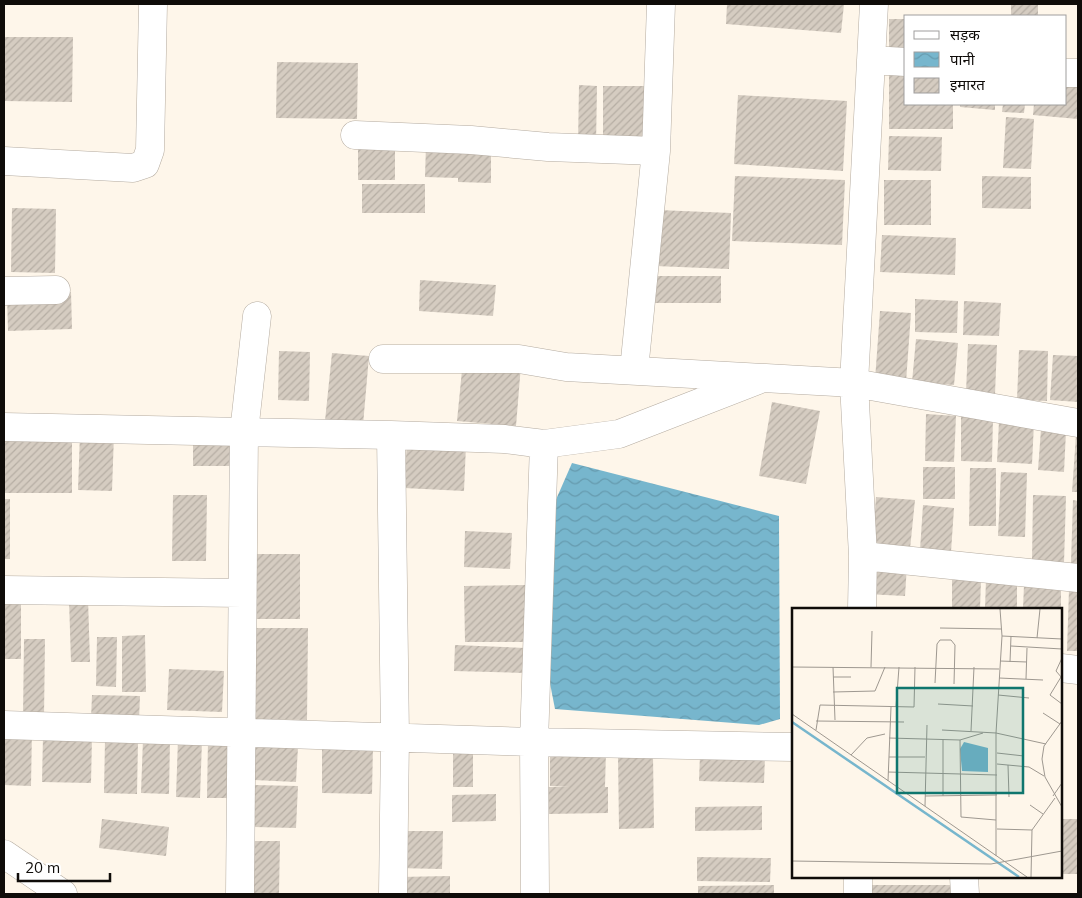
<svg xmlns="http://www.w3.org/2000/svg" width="1082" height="898" font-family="Mulish,'Noto Sans Devanagari',sans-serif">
  <defs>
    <pattern id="water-waves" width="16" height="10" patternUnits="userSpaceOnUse" patternTransform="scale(1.25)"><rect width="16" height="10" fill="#77b6cd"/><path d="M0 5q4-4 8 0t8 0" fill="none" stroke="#669baf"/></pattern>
    <pattern id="building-hatch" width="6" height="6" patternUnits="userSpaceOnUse" patternTransform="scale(1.25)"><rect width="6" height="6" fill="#d5ccc1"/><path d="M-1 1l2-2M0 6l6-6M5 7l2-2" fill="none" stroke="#b6aea4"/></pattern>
  </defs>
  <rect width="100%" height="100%" fill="#fef6ea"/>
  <path fill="url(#water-waves)" d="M 572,463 L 779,516 L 780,719 L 759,725 L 555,709 L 547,668 L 544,527 Z"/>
  <path fill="url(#building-hatch)" d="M 727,4 L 844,4 L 841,33 L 726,24 Z
    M 1011,4 L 1038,4 L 1038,16 L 1011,16 Z
    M 889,19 L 906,19 L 906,50 L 889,50 Z
    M 5,37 L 73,37 L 72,102 L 4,101 Z
    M 277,62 L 358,63 L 357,119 L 276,118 Z
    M 889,69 L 906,69 L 906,104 L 953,104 L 953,129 L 889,129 Z
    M 1066,84 L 1078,85 L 1078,119 L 1033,115 L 1034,104 L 1066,104 Z
    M 579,85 L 597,86 L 596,145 L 578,145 Z
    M 603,86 L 646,86 L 646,143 L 603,143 Z
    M 738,95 L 847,101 L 843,171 L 734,164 Z
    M 960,104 L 995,104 L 995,110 L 960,107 Z
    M 1003,104 L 1025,104 L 1024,113 L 1002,112 Z
    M 1006,117 L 1034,119 L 1031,169 L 1003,168 Z
    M 889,136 L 942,137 L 941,171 L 888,170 Z
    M 358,142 L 395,142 L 395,180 L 358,180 Z
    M 426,145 L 491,150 L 491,183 L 458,182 L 458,178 L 425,177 Z
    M 735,176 L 845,180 L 842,245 L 732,241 Z
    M 982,176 L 1031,177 L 1031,209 L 982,208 Z
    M 884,180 L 931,180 L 931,225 L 884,225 Z
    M 362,184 L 425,184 L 425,213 L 362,213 Z
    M 12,208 L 56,209 L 55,273 L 11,272 Z
    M 658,210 L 731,213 L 729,269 L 655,266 Z
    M 882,235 L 956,238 L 955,275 L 880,272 Z
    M 650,276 L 721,276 L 721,303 L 650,303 Z
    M 420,280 L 496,285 L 493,316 L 419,311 Z
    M 71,292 L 72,329 L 8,331 L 7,294 Z
    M 915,299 L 958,301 L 957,333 L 915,332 Z
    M 964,301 L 1001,303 L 999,336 L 963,335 Z
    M 880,311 L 911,313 L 906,382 L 875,380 Z
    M 916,339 L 958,343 L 954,385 L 912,382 Z
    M 968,344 L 997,345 L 995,394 L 966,393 Z
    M 1019,350 L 1048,351 L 1047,401 L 1017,400 Z
    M 279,351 L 310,352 L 309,401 L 278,400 Z
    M 332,353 L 369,356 L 363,425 L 325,421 Z
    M 1053,355 L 1078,356 L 1078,402 L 1050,400 Z
    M 463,360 L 521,365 L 516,426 L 457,421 Z
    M 772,402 L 820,411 L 806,484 L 759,476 Z
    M 926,414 L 956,416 L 954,462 L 925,461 Z
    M 961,416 L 993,417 L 992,462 L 961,461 Z
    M 999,421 L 1034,423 L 1032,464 L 997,462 Z
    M 1041,429 L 1066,431 L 1064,472 L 1038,470 Z
    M 80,433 L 114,434 L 112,491 L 78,490 Z
    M 4,434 L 72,434 L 72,493 L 4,493 Z
    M 193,435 L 241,435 L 241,466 L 193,466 Z
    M 1076,435 L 1078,435 L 1078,492 L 1072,492 Z
    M 407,442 L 466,445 L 464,491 L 404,488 Z
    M 923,467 L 955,467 L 955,499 L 923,499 Z
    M 970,468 L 996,468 L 996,526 L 969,526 Z
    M 1001,472 L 1027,473 L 1025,537 L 998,536 Z
    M 173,495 L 207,495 L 206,561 L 172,561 Z
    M 1033,495 L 1066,496 L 1064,563 L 1032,562 Z
    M 876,497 L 915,500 L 910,549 L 872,546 Z
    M 4,499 L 10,499 L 10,559 L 4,559 Z
    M 1073,500 L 1078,501 L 1078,563 L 1071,563 Z
    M 923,505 L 954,508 L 951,552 L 920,550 Z
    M 465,531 L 512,533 L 510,569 L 464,567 Z
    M 256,554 L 300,554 L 300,619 L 256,619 Z
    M 868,562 L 907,565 L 905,596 L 866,594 Z
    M 986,579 L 1017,579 L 1017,609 L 985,609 Z
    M 952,580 L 981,580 L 980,609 L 952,609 Z
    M 526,585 L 527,642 L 465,642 L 464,586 Z
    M 1024,585 L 1061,586 L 1061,609 L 1023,609 Z
    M 1069,589 L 1078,590 L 1078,651 L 1067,651 Z
    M 88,599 L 90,662 L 71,662 L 69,600 Z
    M 4,600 L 21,600 L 21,659 L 4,659 Z
    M 256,628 L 308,628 L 307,720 L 255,719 Z
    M 145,635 L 146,692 L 122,692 L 122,636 Z
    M 97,637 L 117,637 L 116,687 L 96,686 Z
    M 24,639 L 45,639 L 44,717 L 23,717 Z
    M 455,645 L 525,648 L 524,673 L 454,671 Z
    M 169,669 L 224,671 L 222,712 L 167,710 Z
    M 92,695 L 140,696 L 139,720 L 91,719 Z
    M 4,728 L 32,729 L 31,786 L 4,785 Z
    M 43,736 L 92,737 L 91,783 L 42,782 Z
    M 143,739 L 170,740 L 169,794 L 141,793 Z
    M 178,739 L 202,740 L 200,798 L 176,797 Z
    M 105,740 L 138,741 L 137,794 L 104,793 Z
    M 208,740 L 235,740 L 235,798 L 207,798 Z
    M 322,744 L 373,745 L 372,794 L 322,793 Z
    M 453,744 L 473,744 L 473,787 L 453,787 Z
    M 253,746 L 298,747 L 296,782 L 252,780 Z
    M 550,750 L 606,751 L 605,787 L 608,787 L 608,813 L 547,814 L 546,787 L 569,787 L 550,786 Z
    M 700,754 L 765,756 L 764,783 L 699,781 Z
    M 618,755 L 653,755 L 654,828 L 619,829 Z
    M 252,785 L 298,786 L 296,828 L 251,827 Z
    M 496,794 L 496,821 L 452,822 L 452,795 Z
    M 762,806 L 762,830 L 695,831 L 695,807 Z
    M 102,819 L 169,827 L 166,856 L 99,848 Z
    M 1061,819 L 1078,819 L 1078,874 L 1061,874 Z
    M 396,831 L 443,831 L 442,869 L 396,868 Z
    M 252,841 L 280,841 L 279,894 L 252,894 Z
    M 697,857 L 771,858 L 770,882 L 697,881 Z
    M 450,876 L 450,894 L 400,894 L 399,877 Z
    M 774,885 L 774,894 L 698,894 L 698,886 Z
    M 869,885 L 961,885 L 961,894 L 869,894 Z"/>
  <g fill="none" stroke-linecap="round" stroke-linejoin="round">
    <g stroke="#b4aba0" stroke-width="29">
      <path id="minor" d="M 871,60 L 906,62
        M 1066,73 L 1078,73
        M 355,135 L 471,140 L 548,147 L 656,151
        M 4,161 L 133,168 L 145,164 L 150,150 L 153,4
        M 4,291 L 56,290
        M 383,359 L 519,359 L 566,367 L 854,383 L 1078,423
        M 634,370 L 656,151 L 661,4
        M 4,427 L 391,435 L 504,439 L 544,444 L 619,434 L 763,378
        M 391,435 L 395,737 L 393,894
        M 863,556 L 1078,578
        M 4,590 L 242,593
        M 862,609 L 863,556 L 854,383 L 874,4
        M 1061,668 L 1078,670
        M 4,725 L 534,742 L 793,747
        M 4,854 L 63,894
        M 964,877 L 965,894
        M 240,894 L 244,432 L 257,316
        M 535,894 L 534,742 L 544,444
        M 858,894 L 858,877"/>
    </g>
    <use href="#minor" stroke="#fff" stroke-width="28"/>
  </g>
  <g transform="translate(792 608)">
    <rect width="270" height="270" fill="#fef6ea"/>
    <path d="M 172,134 L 196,140 L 196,164 L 170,163 L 168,141 Z" fill="#77b6cd"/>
    <path fill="none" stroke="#77b6cd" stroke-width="2.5" d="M 0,114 L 227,269"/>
    <path fill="none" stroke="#9e9890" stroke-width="1" d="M 148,20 L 209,21M 210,28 L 270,31M 245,30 L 248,1M 219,38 L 270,41M 270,50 L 264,63 L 270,70M 208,53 L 235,54M 218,54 L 219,28M 0,59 L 207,61M 41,59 L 43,112M 79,59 L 80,23M 41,69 L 59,69M 269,69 L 258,87 L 270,96M 207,70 L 251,72M 234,71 L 235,40M 143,75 L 145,36 L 148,32 L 159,32 L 163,37 L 162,76M 41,84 L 83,83 L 93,59M 206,87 L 237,90M 146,96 L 181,98M 104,99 L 107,59M 251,105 L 268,116M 0,106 L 235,269M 24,113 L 112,114M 270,113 L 252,138 L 250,151 L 253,169 L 270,199M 24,122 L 28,97 L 122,99 L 123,59M 150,122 L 204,125 L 254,136M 179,123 L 182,59M 97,130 L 168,132 L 191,125M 151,131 L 151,188M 168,132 L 169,209 L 204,212M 205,145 L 232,148M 59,147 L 75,130 L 93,126M 97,149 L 133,149M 205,156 L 237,159 L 252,168M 216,157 L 217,189M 96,164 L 205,167M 96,173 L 99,99M 133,188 L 205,187M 261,188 L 270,175M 238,197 L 251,206M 133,198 L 135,117M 205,221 L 240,222M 204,248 L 204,125 L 210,28 L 208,1M 0,253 L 199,256 L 270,243M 239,269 L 240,222 L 263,190"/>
    <path fill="#0f766e" fill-opacity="0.15" stroke="#0f766e" stroke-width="2.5" d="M 105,80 L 231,80 L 231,185 L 105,185 Z"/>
    <rect width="270" height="270" fill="none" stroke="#0f0c09" stroke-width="2.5"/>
  </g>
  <rect width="1082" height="898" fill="none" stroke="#0f0c09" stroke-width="10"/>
  <rect x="904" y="15" width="162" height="90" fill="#ffffff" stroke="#9f9e9d"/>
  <rect x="914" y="31" width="25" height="8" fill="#ffffff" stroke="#9f9e9d"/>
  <text x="950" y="40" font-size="15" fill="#0f0c09">सड़क</text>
  <rect x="914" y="52" width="25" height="15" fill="url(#water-waves)" stroke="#9f9e9d"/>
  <text x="950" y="65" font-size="15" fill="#0f0c09">पानी</text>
  <rect x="914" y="78" width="25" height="15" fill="url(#building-hatch)" stroke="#9f9e9d"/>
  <text x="950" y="90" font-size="15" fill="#0f0c09">इमारत</text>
  <path d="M18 873v8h92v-8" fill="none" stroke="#0f0c09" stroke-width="2.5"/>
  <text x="25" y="873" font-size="15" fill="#0f0c09" stroke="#ffffff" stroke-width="4" paint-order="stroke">20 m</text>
</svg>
